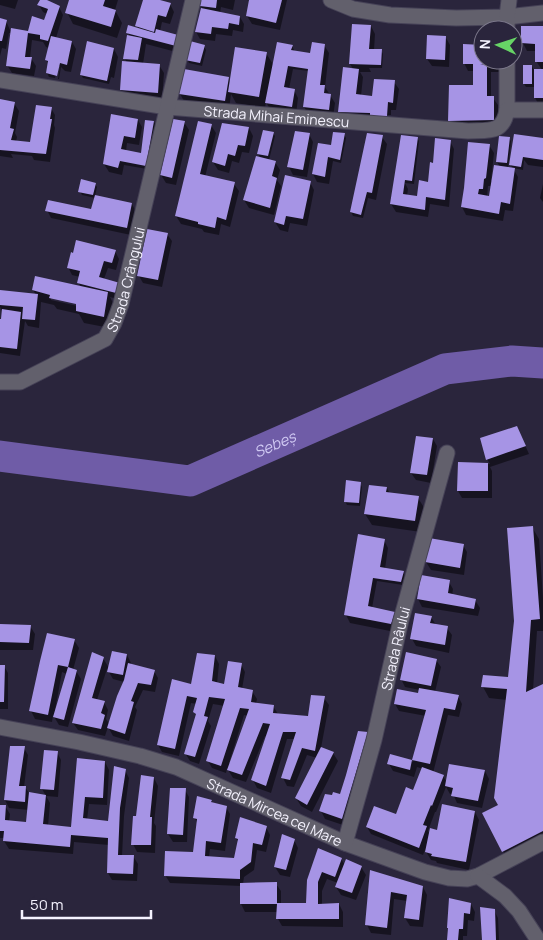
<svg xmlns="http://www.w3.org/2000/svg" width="543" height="940" font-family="Manrope,sans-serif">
  <rect width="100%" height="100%" fill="#2a253c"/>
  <path fill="#0007" fill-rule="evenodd" d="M 0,0 L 18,0 L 15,9 L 0,5 Z
    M 41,0 L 44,0 L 59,7 L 63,15 L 56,38 L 72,42 L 76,49 L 71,72 L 65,71 L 61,67 L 59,79 L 58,79 L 60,66 L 58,66 L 55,78 L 49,77 L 47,73 L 49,65 L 46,60 L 49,48 L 46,47 L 43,42 L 32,40 L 30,58 L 31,58 L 36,66 L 34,76 L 12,73 L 7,65 L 11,33 L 9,33 L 6,49 L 2,48 L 0,56 L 0,19 L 6,21 L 10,30 L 28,32 L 29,34 L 33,18 L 45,22 L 47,14 L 43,12 L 39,5 Z
    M 71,0 L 118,0 L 115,10 L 122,23 L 117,38 L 73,24 L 67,12 Z
    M 144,0 L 156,0 L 170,4 L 174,12 L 170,24 L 162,22 L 160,31 L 178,36 L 180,53 L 146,44 L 143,64 L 159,65 L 164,73 L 162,100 L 126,98 L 121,90 L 127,63 L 125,59 L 130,37 L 128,33 L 139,30 L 137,26 Z
    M 202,0 L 235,0 L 233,10 L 221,7 L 220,13 L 240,17 L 244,24 L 243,32 L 233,30 L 232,36 L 216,34 L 215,41 L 200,39 L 196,32 L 202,8 L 201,6 Z
    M 247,0 L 287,0 L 280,30 L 252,24 L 247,16 L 251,1 Z
    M 353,25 L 371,26 L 375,34 L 374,50 L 381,50 L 383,54 L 382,68 L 369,68 L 371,72 L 360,72 L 363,77 L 361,96 L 373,100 L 394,82 L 399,89 L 396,110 L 391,110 L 391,115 L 375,115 L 375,117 L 391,117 L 390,123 L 343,120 L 339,112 L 353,69 L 350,64 Z
    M 543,28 L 543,105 L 539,105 L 535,98 L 535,87 L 526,87 L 524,84 L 532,66 L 534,70 L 542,70 L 536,61 L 537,51 L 527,51 L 523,43 Z
    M 446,38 L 450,45 L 449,67 L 432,66 L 427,59 Z
    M 324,45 L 329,53 L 325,87 L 335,103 L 333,117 L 309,115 L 304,107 L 309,71 L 293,69 L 289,89 L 294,90 L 298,98 L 296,114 L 271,111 L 266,102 L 265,108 L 236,103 L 231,94 L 229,109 L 184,101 L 180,94 L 228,78 L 231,83 L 266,53 L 274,66 L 292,46 L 295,52 L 311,54 Z
    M 204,46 L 206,50 L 202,66 L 189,63 L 187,59 Z
    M 483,46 L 483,60 L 502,60 L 502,72 L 491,72 L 491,98 L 493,98 L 498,105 L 498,127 L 454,128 L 449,121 L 474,86 L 474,71 L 468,71 L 464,63 Z
    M 114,49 L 118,57 L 114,78 L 111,77 L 109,84 L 83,78 L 81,75 Z
    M 14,103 L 19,111 L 15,133 L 17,137 L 16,142 L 31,143 L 51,108 L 55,115 L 54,125 L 55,128 L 50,162 L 34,160 L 32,156 L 11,154 L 13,158 L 0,156 L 0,107 Z
    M 112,116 L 138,120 L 142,127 L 139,145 L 127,143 L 126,151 L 142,154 L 154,122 L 156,125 L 147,169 L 124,165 L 122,175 L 109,172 L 104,164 Z
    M 184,122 L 189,130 L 176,185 L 166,183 L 161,175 Z
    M 211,125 L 216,133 L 205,177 L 234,184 L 239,191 L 230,227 L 221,224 L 219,235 L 204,232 L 202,229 L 181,224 L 176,216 Z
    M 249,128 L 253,136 L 249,153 L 242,152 L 239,163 L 232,161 L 229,173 L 218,170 L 213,162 Z
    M 273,133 L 275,136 L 269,160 L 275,162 L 280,170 L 277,180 L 281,186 L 274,215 L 249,208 L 244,200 L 261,159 L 258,154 Z
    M 309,134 L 313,142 L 307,177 L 293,175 L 289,167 Z
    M 344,134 L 346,138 L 341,163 L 333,161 L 329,184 L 317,182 L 313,174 L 331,147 Z
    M 382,137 L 387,144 L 376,200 L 368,198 L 363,218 L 353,216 L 351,212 Z
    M 500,137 L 509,138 L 511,141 L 508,168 L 513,169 L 509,162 L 511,162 L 543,139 L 543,167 L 528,165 L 524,160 L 523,170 L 513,168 L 518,177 L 513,211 L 505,210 L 503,221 L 466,215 L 462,207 L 489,145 L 494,153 L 491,181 L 493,181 L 500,167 L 497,162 ZM 488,186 L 492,186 L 491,198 L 487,197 Z
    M 417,138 L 419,141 L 414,184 L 405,183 L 408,189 L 407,196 L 418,198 L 429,183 L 434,164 L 450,141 L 454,149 L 449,207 L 430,204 L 428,217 L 396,212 L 391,204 Z
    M 310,182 L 314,190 L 307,226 L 290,223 L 288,232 L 280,230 L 275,222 Z
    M 95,184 L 97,187 L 95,196 L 132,204 L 136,212 L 131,235 L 51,218 L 47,210 L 92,211 L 95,198 L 82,195 L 80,191 Z
    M 543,184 L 543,202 L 540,198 Z
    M 167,234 L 172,241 L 162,287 L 143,283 L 139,276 Z
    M 115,251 L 119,259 L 116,270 L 108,268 L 104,279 L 119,284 L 120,300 L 110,297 L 114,305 L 110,328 L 84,323 L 79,314 L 57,309 L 54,305 L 41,302 L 39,328 L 28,326 L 25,321 L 20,356 L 0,353 L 0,320 L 2,320 L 3,312 L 0,307 L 0,291 L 36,295 L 33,290 L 81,287 L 78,282 L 80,277 L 72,275 L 68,267 ZM 51,297 L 83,305 L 82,307 L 51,300 Z
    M 517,427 L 529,454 L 490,467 L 492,471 L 492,498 L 462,498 L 458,491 L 459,463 L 490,464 L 487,459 Z
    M 433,439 L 437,446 L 431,483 L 416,480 L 411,473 Z
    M 360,483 L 362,487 L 360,506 L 347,505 L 345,501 Z
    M 387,488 L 390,494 L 418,498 L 425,509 L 421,532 L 372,525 L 365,514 Z
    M 532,527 L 539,539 L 543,598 L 543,631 L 537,631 L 533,690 L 543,685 L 543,846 L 509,862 L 503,851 L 500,805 L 507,700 L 489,698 L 483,687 L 509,678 Z
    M 384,540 L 388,548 L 385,569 L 403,572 L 405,576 L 403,585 L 377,581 L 372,608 L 394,613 L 398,621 L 395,632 L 350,623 L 346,615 Z
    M 463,545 L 467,552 L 464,575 L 431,570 L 426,562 Z
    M 449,582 L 453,589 L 452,596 L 475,600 L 480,608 L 478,616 L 422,607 L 418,599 Z
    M 431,617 L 436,625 L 447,628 L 452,635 L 449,653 L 416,646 L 412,639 Z
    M 0,626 L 30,626 L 35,634 L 33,650 L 0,650 Z
    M 74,640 L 79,648 L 73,670 L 76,671 L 81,679 L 68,727 L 59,725 L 53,715 L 52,722 L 35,719 L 31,711 L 41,661 ZM 62,672 L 67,674 L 57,710 L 55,710 Z
    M 127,655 L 131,663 L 131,665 L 154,671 L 158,678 L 155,692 L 143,690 L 135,707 L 137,710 L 129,741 L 113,736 L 108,727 L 105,736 L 78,730 L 73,723 L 103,658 L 109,668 ZM 107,669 L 113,679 L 124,682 L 110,725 L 106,719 L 108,710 L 104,702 L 97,700 Z
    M 215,656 L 219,664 L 217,684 L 225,686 L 241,664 L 245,672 L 242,689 L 252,691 L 257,699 L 256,704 L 273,706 L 278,714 L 309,717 L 324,698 L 329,705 L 321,748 L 333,753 L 338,761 L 312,812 L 301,806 L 296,798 L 317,758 L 307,755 L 294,787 L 287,786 L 283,778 L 295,739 L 287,739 L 271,793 L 257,788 L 253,780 L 267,737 L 265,736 L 246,782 L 233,778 L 227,768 L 226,773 L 212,768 L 208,761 L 225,706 L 213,704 L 208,721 L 211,726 L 199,764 L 190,761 L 185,753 L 197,716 L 195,712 L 197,704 L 191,703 L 179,756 L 162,752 L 158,745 L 192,685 ZM 244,715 L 248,716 L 231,764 L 229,763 Z
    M 436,660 L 441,667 L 435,692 L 458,696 L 462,704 L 459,717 L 448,715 L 433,773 L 443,776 L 447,783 L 485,771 L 489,779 L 482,808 L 457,803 L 453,794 L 450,794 L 446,787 L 436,812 L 435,812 L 428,831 L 430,835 L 475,812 L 479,820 L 469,870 L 437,863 L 436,861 L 431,860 L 425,850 L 423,855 L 371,834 L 367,827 L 397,816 L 414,792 L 423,769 L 417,767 L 414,777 L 393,771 L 389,764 L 391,755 L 413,762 L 426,716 L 399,711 L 395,704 L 419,695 L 420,690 L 405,687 L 401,679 Z
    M 0,666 L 4,666 L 8,673 L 8,709 L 0,709 Z
    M 367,734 L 372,741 L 346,826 L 325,819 L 321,811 L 332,797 L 341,796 Z
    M 11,748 L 24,748 L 28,755 L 24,787 L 25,787 L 29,793 L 46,796 L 42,789 L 57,752 L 61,760 L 58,797 L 46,796 L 50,803 L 48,826 L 72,829 L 78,759 L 105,762 L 109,770 L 107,805 L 89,804 L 87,820 L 110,822 L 125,770 L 129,778 L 124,816 L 122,856 L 133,856 L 138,864 L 137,881 L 112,880 L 108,873 L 109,845 L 74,842 L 73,854 L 9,849 L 4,841 L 5,838 L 0,838 L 0,806 L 5,806 L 10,814 L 9,822 L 27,824 L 29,810 L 9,808 L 5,800 Z
    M 154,778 L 158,786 L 154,823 L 156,826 L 155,853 L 137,852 L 133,844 L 137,817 Z
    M 171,789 L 185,790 L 189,797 L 187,842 L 173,842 L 168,834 Z
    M 211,801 L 213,804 L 226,807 L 230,814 L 225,851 L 210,849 L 209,857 L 235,860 L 238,842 L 236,838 L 266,827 L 270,835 L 266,852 L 257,850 L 254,870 L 244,877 L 243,884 L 276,884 L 281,891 L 281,904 L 308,904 L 308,880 L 341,859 L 345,865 L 361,867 L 366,875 L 356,900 L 341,895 L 336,887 L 338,883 L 327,879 L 322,891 L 322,905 L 339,904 L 343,912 L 343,927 L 282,926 L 278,919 L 278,912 L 245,912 L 241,904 L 241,886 L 170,883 L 165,875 L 194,854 L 197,823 L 195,818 Z
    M 294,840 L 298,848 L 290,877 L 280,875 L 275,867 Z
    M 372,872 L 423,887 L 427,895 L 423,927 L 410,926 L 405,918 L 407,901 L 394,899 L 391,935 L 371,933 L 367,925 Z
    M 471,904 L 475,912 L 474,921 L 468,920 L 467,936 L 463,936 L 463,940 L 448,940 L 449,930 Z
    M 494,910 L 498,918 L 499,940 L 483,940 Z"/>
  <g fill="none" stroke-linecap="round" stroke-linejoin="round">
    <path stroke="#6f5ca7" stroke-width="31" id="s1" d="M 0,456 L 190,481 L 445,369 L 512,361 L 543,363"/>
  </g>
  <path fill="#a694e5" d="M 40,0 L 47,0 L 60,6 L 48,41 L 40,39 L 40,35 L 28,33 L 25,57 L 32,57 L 30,69 L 6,66 L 11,28 L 28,31 L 32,16 L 44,20 L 48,9 L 37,5 Z
    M 69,0 L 105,0 L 103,6 L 116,10 L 111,27 L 65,13 Z
    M 143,0 L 160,0 L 171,3 L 166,17 L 158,15 L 154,32 L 135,26 Z
    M 201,0 L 217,0 L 216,8 L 200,6 Z
    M 249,0 L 282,0 L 276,23 L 246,16 Z
    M 201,8 L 240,16 L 239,25 L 229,23 L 228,29 L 212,27 L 211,34 L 195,32 Z
    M 0,18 L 7,20 L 2,41 L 0,41 Z
    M 352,24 L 371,25 L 369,49 L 382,49 L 381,65 L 349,64 Z
    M 128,25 L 155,33 L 156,29 L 178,35 L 176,46 L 126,33 Z
    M 521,26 L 543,26 L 543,62 L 535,62 L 535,44 L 521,43 Z
    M 127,35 L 142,38 L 138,60 L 123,59 Z
    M 427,35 L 446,36 L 445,60 L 426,59 Z
    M 51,36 L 72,41 L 67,65 L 60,63 L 57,76 L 46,73 L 48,61 L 45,60 Z
    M 87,41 L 114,48 L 107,81 L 80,75 Z
    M 190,41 L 205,45 L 200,63 L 185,60 Z
    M 277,42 L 293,45 L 291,50 L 310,53 L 312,42 L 325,44 L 320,85 L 325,85 L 324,93 L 331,94 L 329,110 L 303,107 L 308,69 L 288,66 L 284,87 L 295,89 L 292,107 L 265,103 Z
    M 463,44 L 483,45 L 483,60 L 499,60 L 499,64 L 480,64 L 487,65 L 487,96 L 494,96 L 494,120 L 448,121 L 449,85 L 473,85 L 473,64 L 463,64 Z
    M 235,47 L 267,52 L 259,97 L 228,92 Z
    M 122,61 L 160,64 L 158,93 L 120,90 Z
    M 523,65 L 532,65 L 532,84 L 523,84 Z
    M 343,67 L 359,69 L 356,94 L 372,96 L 374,79 L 395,80 L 393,103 L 388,102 L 387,116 L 370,116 L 370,113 L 338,112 Z
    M 184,69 L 229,77 L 225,101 L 179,94 Z
    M 534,69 L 543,69 L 543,98 L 534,98 Z
    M 0,99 L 15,102 L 10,128 L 14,129 L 11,140 L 30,142 L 36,105 L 52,107 L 50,119 L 52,119 L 46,154 L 0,150 Z
    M 111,114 L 138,119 L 135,138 L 124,136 L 121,149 L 141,153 L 145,120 L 154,121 L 146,166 L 120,161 L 118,168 L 103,164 Z
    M 173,119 L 185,121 L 172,178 L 160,175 Z
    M 198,121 L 212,124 L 200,174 L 235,182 L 226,220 L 217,217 L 215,228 L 198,224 L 198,222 L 175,216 Z
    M 222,123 L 249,127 L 245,146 L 238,145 L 235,156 L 228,154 L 225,166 L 212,162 Z
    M 263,130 L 274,132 L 268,156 L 257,154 Z
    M 295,131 L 310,133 L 303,170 L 287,167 Z
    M 333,132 L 345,133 L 340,160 L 328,157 L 325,177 L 312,174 L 318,143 L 331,145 Z
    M 367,133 L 383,135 L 372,193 L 367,192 L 361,215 L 350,212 Z
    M 514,134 L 543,138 L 543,160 L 523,157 L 521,167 L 509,165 Z
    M 401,135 L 418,137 L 412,181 L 405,180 L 403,194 L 417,196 L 419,180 L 428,182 L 430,162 L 433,163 L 435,138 L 451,140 L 445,200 L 426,197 L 425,210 L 390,204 Z
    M 499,136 L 510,137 L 507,163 L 496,162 Z
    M 468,142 L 490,144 L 486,178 L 484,179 L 483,189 L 479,189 L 478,194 L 489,196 L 494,165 L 515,168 L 510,204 L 501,202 L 499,214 L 461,207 L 464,188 Z
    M 256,156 L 276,161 L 272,176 L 277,178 L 270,208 L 243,200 Z
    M 285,175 L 311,181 L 303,219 L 286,216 L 284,225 L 274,222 Z
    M 81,179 L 96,183 L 93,195 L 78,192 Z
    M 95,195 L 132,203 L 127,228 L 45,211 L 48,200 L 91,209 Z
    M 147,229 L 168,233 L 158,280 L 137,276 Z
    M 76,240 L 116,250 L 112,263 L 104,261 L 99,277 L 120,283 L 116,293 L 77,283 L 80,271 L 67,268 L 71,252 L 73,253 Z
    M 35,276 L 108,292 L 104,317 L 76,311 L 76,304 L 49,298 L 50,295 L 32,290 Z
    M 0,290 L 38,294 L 35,320 L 22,319 L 23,307 L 0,305 Z
    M 2,309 L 21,312 L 17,349 L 0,347 L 0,319 L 1,319 Z
    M 517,426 L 526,446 L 486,460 L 480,438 Z
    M 416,436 L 433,438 L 427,475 L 410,473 Z
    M 458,462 L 488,463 L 488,491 L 457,491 Z
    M 346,480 L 361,482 L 359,503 L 344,502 Z
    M 369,485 L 387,487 L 386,492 L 419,496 L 415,521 L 364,514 Z
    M 533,526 L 540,619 L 531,620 L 526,692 L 543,684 L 543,831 L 502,852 L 482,813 L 498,805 L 494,798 L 507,689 L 481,687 L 483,675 L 508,677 L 514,621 L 507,528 Z
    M 358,534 L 385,539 L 380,567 L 404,571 L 401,582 L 373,578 L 368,606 L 395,612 L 391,624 L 344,615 Z
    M 429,538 L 464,544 L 460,568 L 425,562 Z
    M 421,575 L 450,580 L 448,593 L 476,599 L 474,609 L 417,599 Z
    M 415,613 L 432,616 L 430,623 L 448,626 L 445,645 L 410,639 Z
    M 0,624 L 31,625 L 29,643 L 0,642 Z
    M 47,633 L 75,639 L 68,667 L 58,665 L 48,715 L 29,711 L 40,661 Z
    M 112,651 L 127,654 L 123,675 L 107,672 Z
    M 92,652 L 104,657 L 92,698 L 105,701 L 101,713 L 105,715 L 101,729 L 72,723 Z
    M 406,652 L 437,659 L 431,686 L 400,680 Z
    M 197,653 L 215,655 L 212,681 L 224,684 L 228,661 L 242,663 L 238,687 L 253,690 L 251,702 L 274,705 L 273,713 L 308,716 L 311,695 L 325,696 L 315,751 L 302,748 L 290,780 L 281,778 L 296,732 L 283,732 L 266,786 L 251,780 L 270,724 L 263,723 L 242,775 L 227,770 L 249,709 L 240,708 L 221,766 L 206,761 L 225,699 L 209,697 L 204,716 L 208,717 L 195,757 L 184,754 L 196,714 L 193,712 L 197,698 L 187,696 L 175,749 L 157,745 L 172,679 L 191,684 Z
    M 128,663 L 155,670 L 151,685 L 138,683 L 131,701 L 134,702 L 125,734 L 107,728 L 117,696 L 124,680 Z
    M 0,665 L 5,665 L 4,702 L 0,702 Z
    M 68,667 L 77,670 L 64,720 L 53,717 Z
    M 419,688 L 459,695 L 455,710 L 444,708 L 430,764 L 412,760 L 426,710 L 394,704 L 397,689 L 418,693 Z
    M 358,731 L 368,732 L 342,819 L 319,811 L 325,794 L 332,795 L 333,792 L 340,794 L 346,775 Z
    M 10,746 L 25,746 L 19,786 L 26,786 L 25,802 L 4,800 Z
    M 321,747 L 334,752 L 307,805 L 295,798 Z
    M 44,750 L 58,751 L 54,790 L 40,789 Z
    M 390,754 L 412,760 L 410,770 L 387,764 Z
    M 77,758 L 105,761 L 103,798 L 85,797 L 83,818 L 108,821 L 114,766 L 126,769 L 120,808 L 118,855 L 134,855 L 133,874 L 107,873 L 108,838 L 71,835 L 70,847 L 3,841 L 4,831 L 0,831 L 0,805 L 6,805 L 5,820 L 26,822 L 29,792 L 46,795 L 43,824 L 71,827 Z
    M 449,764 L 485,770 L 478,801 L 451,796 L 453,788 L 445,786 Z
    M 422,767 L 444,775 L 432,806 L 431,805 L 423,825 L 427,826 L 419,848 L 366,827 L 374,806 L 396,814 L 406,787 L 413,790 Z
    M 141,775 L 154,777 L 150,817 L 152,817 L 151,845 L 131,845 L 133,816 L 136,816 Z
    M 170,788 L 186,788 L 183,835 L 167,834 Z
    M 197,796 L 212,800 L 211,802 L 227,806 L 221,843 L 206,841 L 205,856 L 234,858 L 238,839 L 235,838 L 240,817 L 267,826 L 262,845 L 253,843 L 251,862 L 240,870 L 240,879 L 164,876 L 165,851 L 193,852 L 197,819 L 193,818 Z
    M 442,804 L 475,811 L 466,862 L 431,856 L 432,854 L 425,852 L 430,828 L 437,830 Z
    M 282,834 L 295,839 L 286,870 L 274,867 Z
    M 318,848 L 342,858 L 335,877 L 322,872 L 318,882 L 318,904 L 339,903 L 339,919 L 276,919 L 277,904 L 240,904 L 240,883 L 277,882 L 277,903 L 306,903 L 307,880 Z
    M 346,859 L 362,866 L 352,893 L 335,887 Z
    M 370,870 L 423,886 L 419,920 L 404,918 L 407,895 L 391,892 L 387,928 L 365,925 Z
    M 449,898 L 471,903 L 470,914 L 464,913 L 463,929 L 459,929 L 458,940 L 447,940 L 448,928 L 447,928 Z
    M 480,907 L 495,909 L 496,940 L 482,940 Z"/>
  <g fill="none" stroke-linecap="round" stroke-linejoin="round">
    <g stroke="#464257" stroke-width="17">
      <g id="minor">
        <path d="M 331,0 L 353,9 L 390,15 L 456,18 L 507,17 L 543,13"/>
        <path d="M 507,30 L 507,17 L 509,0"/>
        <path d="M 507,60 L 507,110"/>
        <path id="s2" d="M 0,80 L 167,107 L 468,131 C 489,130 503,134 507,110 L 543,110"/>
        <path id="s3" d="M 0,382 L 20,382 L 105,339 L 114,323 L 121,304 L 193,0"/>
        <path id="s4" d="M 0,727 L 79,742 L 140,756 L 176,767 L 345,843 L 425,872 L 449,878 L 467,879 L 478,876 L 543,842"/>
        <path id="s5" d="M 345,843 L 374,740 L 401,620 L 447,453"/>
        <path d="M 478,876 L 505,896 L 519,911 L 538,940"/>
      </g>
    </g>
    <use href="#minor" stroke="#62606c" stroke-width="15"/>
  </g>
  <g text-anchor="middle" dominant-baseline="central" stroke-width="5" stroke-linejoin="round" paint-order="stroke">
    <g font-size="14" fill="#f4f2fe" stroke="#2a253c">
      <text stroke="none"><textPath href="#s2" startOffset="279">Strada Mihai Eminescu</textPath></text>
      <text stroke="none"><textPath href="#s3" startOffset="179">Strada Crângului</textPath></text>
      <text stroke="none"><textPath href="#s5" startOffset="201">Strada Râului</textPath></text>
      <text stroke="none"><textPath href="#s4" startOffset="289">Strada Mircea cel Mare</textPath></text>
    </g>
    <g font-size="15" font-style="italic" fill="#cfc8f2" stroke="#2a253c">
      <text stroke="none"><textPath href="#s1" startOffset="284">Sebeș</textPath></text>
    </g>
  </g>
  <g transform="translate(498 45) rotate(273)"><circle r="24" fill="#2a253c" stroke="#7b778a"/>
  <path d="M0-4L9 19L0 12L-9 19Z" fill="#67d466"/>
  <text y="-8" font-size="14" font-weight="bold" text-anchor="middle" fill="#f4f2fe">N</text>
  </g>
  <path d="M22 910v8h129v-8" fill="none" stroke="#f4f2fe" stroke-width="2.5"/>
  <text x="30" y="910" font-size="15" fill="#f4f2fe" stroke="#2a253c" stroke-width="4" paint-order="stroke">50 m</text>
</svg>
